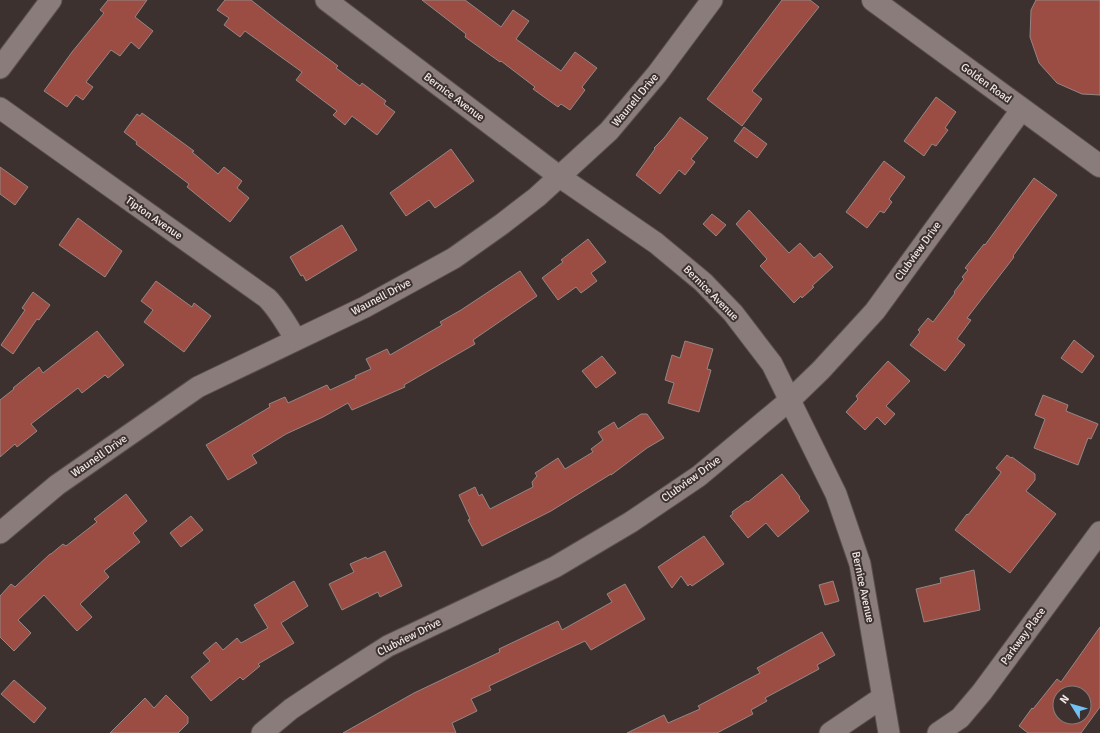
<svg xmlns="http://www.w3.org/2000/svg" width="1100" height="733" font-family="Signika,sans-serif">
  <rect width="100%" height="100%" fill="#3d312f"/>
  <path fill="#9c4d43" stroke="#948684" fill-rule="evenodd" d="M 108,0 L 147,0 L 135,17 L 153,31 L 139,49 L 131,42 L 120,56 L 111,50 L 86,82 L 93,87 L 83,100 L 76,95 L 67,107 L 44,91 L 72,52 L 104,13 L 100,10 Z
    M 225,0 L 251,0 L 279,22 L 338,66 L 336,68 L 360,86 L 362,83 L 386,101 L 384,104 L 395,112 L 377,135 L 352,116 L 345,125 L 333,115 L 337,111 L 296,80 L 302,72 L 245,31 L 240,37 L 224,25 L 229,18 L 217,10 Z
    M 422,0 L 465,0 L 501,27 L 513,10 L 529,21 L 516,39 L 561,71 L 575,52 L 597,68 L 582,87 L 585,90 L 570,110 L 561,104 L 558,107 L 533,89 L 535,87 L 501,61 L 500,62 L 465,37 L 466,34 Z
    M 782,0 L 810,0 L 819,7 L 752,91 L 762,99 L 742,126 L 707,99 Z
    M 1036,0 L 1100,0 L 1100,95 L 1082,94 L 1057,83 L 1039,63 L 1030,37 L 1031,10 Z
    M 936,97 L 956,112 L 945,128 L 948,130 L 936,146 L 932,144 L 924,156 L 904,141 Z
    M 142,113 L 194,151 L 192,152 L 218,174 L 224,167 L 242,181 L 237,188 L 249,198 L 230,222 L 187,187 L 189,184 L 136,144 L 137,142 L 124,132 L 137,114 L 140,116 Z
    M 680,117 L 708,138 L 691,159 L 695,162 L 685,175 L 679,170 L 660,194 L 636,175 L 655,149 L 654,148 L 664,138 Z
    M 744,127 L 767,144 L 757,158 L 734,141 Z
    M 451,149 L 474,181 L 435,208 L 429,200 L 406,216 L 390,193 Z
    M 884,161 L 905,177 L 889,199 L 892,202 L 884,213 L 880,211 L 867,228 L 846,212 Z
    M 0,167 L 28,187 L 15,205 L 0,194 Z
    M 1034,178 L 1057,195 L 1013,256 L 1014,257 L 967,318 L 971,320 L 957,339 L 965,345 L 945,371 L 910,345 L 920,332 L 918,330 L 928,318 L 933,322 L 955,293 L 954,292 L 964,279 L 962,277 L 968,270 L 965,268 L 984,244 L 985,245 Z
    M 749,210 L 789,253 L 800,243 L 814,258 L 820,253 L 833,267 L 812,286 L 814,287 L 802,298 L 801,296 L 794,303 L 760,266 L 767,259 L 736,224 Z
    M 712,214 L 726,225 L 716,236 L 703,224 Z
    M 78,218 L 122,251 L 105,277 L 59,245 Z
    M 342,225 L 357,250 L 306,281 L 303,275 L 301,276 L 290,257 Z
    M 588,239 L 606,262 L 591,273 L 597,281 L 581,293 L 576,287 L 558,300 L 542,278 L 563,262 L 561,260 Z
    M 520,271 L 537,296 L 473,340 L 475,344 L 404,385 L 405,387 L 352,410 L 348,403 L 323,417 L 286,434 L 252,455 L 257,463 L 228,480 L 206,445 L 270,407 L 269,404 L 285,397 L 288,403 L 327,385 L 330,390 L 356,378 L 355,376 L 371,369 L 366,359 L 387,349 L 390,355 L 442,325 L 440,322 L 461,310 Z
    M 156,281 L 192,307 L 194,303 L 211,316 L 184,352 L 144,322 L 153,310 L 141,301 Z
    M 33,292 L 50,305 L 39,320 L 37,319 L 13,354 L 1,345 L 25,310 L 22,308 Z
    M 97,331 L 124,365 L 108,378 L 105,375 L 82,393 L 78,388 L 31,424 L 37,431 L 17,447 L 15,444 L 0,457 L 0,400 L 14,389 L 13,388 L 39,367 L 43,373 Z
    M 1074,340 L 1094,356 L 1082,373 L 1061,358 Z
    M 685,341 L 713,349 L 707,369 L 711,370 L 699,412 L 668,403 L 674,383 L 665,380 L 672,355 L 680,358 Z
    M 602,356 L 616,373 L 596,388 L 582,371 Z
    M 888,361 L 910,381 L 886,406 L 895,414 L 885,425 L 877,417 L 865,430 L 846,412 L 858,399 L 856,396 Z
    M 1043,395 L 1068,405 L 1066,411 L 1098,424 L 1091,439 L 1088,438 L 1078,465 L 1034,448 L 1045,419 L 1035,415 Z
    M 641,414 L 647,414 L 664,438 L 647,448 L 611,475 L 611,474 L 551,511 L 482,546 L 468,520 L 470,519 L 459,495 L 475,487 L 479,496 L 482,494 L 490,509 L 533,487 L 532,482 L 537,476 L 535,473 L 558,458 L 565,469 L 593,452 L 591,449 L 603,440 L 598,432 L 614,422 L 618,429 Z
    M 1007,455 L 1011,458 L 1012,457 L 1035,474 L 1035,480 L 1026,491 L 1056,514 L 1010,573 L 955,530 L 967,514 L 968,515 L 1000,474 L 1001,472 L 996,468 Z
    M 782,474 L 800,497 L 799,498 L 809,511 L 778,537 L 766,523 L 748,538 L 730,516 L 733,514 L 732,512 L 747,501 L 748,502 Z
    M 126,494 L 147,521 L 133,533 L 140,542 L 104,571 L 109,577 L 80,604 L 92,617 L 77,631 L 44,595 L 18,620 L 31,633 L 14,651 L 0,637 L 0,596 L 11,584 L 15,587 L 50,554 L 51,554 L 63,544 L 66,546 L 97,522 L 94,519 Z
    M 191,516 L 203,530 L 181,547 L 170,533 Z
    M 704,536 L 724,564 L 692,586 L 690,584 L 688,586 L 681,576 L 672,588 L 658,567 Z
    M 385,551 L 402,586 L 380,597 L 378,592 L 342,610 L 329,584 L 354,572 L 350,564 L 366,557 L 367,559 Z
    M 974,570 L 980,610 L 924,622 L 916,589 L 941,583 L 940,578 Z
    M 294,581 L 308,606 L 281,623 L 294,643 L 258,664 L 260,666 L 243,680 L 240,677 L 211,701 L 191,677 L 210,661 L 203,653 L 216,642 L 223,650 L 237,638 L 241,643 L 268,628 L 254,605 Z
    M 833,581 L 839,601 L 825,605 L 819,585 Z
    M 625,584 L 645,619 L 591,650 L 585,641 L 489,686 L 491,690 L 471,699 L 477,711 L 452,723 L 456,733 L 343,733 L 414,693 L 500,652 L 499,649 L 558,621 L 562,630 L 612,602 L 607,594 Z
    M 1100,627 L 1100,707 L 1081,733 L 1028,733 L 1019,726 L 1032,708 L 1033,709 L 1057,679 L 1061,682 ZM 1060,693 L 1084,693 L 1084,717 L 1060,717 Z
    M 822,632 L 835,655 L 817,665 L 819,669 L 765,698 L 767,701 L 751,710 L 753,714 L 717,733 L 627,733 L 664,715 L 668,723 L 700,709 L 698,706 L 760,673 L 757,668 Z
    M 14,680 L 46,708 L 34,723 L 1,694 Z
    M 166,695 L 188,717 L 188,723 L 178,733 L 110,733 L 145,698 L 154,708 Z"/>
  <g fill="none" stroke-linecap="round" stroke-linejoin="round">
    <g stroke="#594f4d" stroke-width="23">
      <path id="minor" d="M 326,0 L 560,177 L 656,243 L 703,282 L 733,313 L 772,364 L 836,494 L 860,564 L 889,733
        M 0,68 L 51,0
        M 0,108 L 267,298 C 279,310 287,325 296,340
        M 0,533 L 57,485 L 198,387 L 365,307 L 454,258 L 502,224 L 537,197 L 609,131 L 657,74 L 712,0
        M 262,733 L 291,709 L 327,685 L 388,646 L 555,567 L 631,522 L 699,476 L 790,400 L 821,370 L 875,311 L 1022,109
        M 830,733 L 883,697
        M 938,733 L 960,718 L 982,692 L 1100,532"/>
    </g>
    <g stroke="#594f4d" stroke-width="24">
      <path id="tertiary" d="M 873,0 L 1100,166"/>
    </g>
    <use href="#minor" stroke="#8a7c7a" stroke-width="21"/>
    <use href="#tertiary" stroke="#8a7c7a" stroke-width="22"/>
  </g>
  <g text-anchor="middle" dominant-baseline="central" stroke-width="4" stroke-linejoin="round" paint-order="stroke">
    <g font-size="11" fill="#f1e9e8" stroke="#3d312f">
      <text transform="translate(986 83) rotate(36)">Golden Road</text>
      <text transform="translate(454 97) rotate(37)">Bernice Avenue</text>
      <text transform="translate(635 100) rotate(-50)">Waunell Drive</text>
      <text transform="translate(154 218) rotate(35)">Tipton Avenue</text>
      <text transform="translate(918 251) rotate(-54)">Clubview Drive</text>
      <text transform="translate(711 293) rotate(45)">Bernice Avenue</text>
      <text transform="translate(381 297) rotate(-28)">Waunell Drive</text>
      <text transform="translate(99 456) rotate(-35)">Waunell Drive</text>
      <text transform="translate(691 479) rotate(-36)">Clubview Drive</text>
      <text transform="translate(863 587) rotate(78)">Bernice Avenue</text>
      <text transform="translate(1023 636) rotate(-54)">Parkway Place</text>
      <text transform="translate(409 637) rotate(-27)">Clubview Drive</text>
    </g>
  </g>
  <g transform="translate(1072 705) rotate(307)"><circle r="19" fill="#3d312f" stroke="#857b79"/>
  <path d="M0-3L7 15L0 10L-7 15Z" fill="#72c1f5"/>
  <text y="-6" font-size="11" font-weight="bold" text-anchor="middle" fill="#f1e9e8">N</text>
  </g>
</svg>
